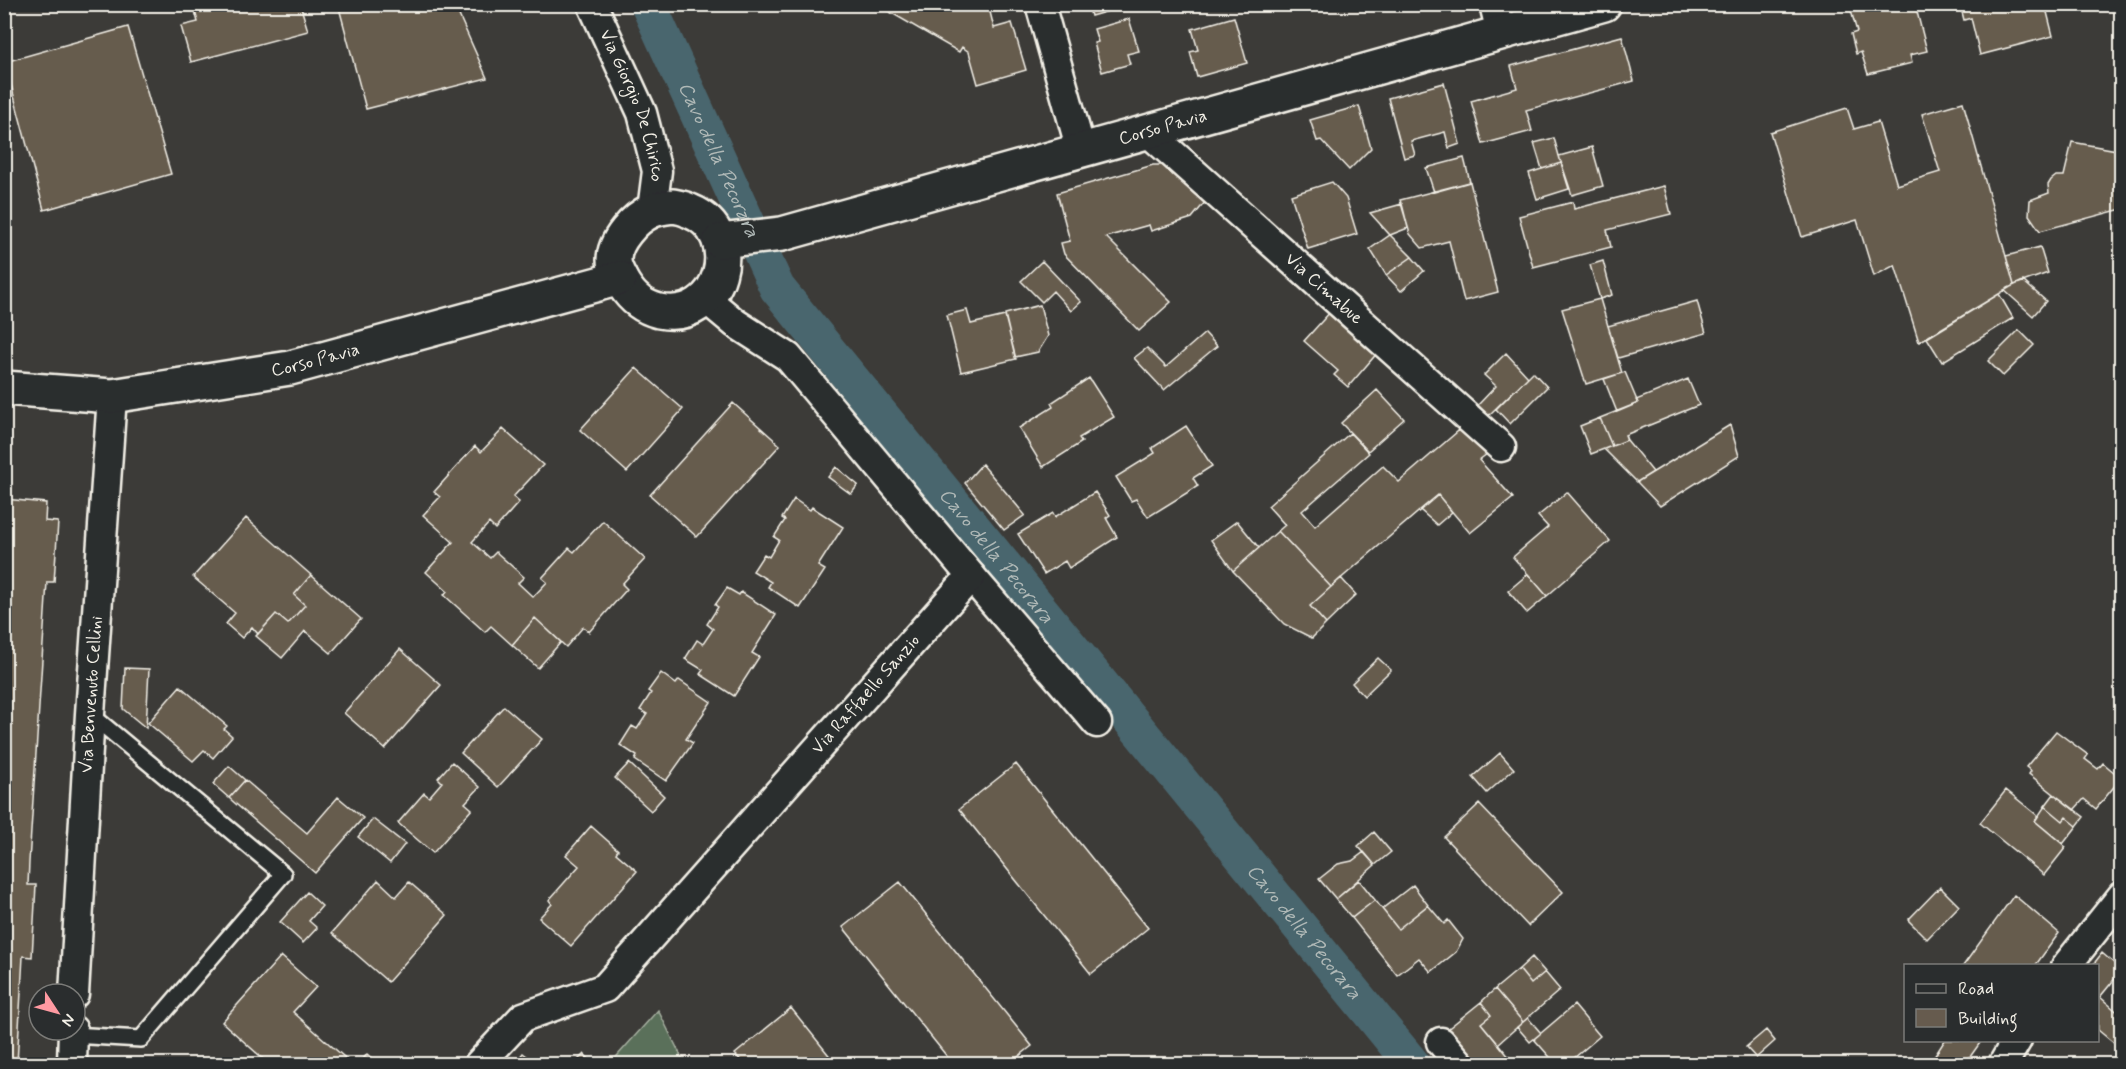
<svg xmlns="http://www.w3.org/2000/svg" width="2126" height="1069" font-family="Mynerve,sans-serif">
  <rect width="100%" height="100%" fill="#3c3b38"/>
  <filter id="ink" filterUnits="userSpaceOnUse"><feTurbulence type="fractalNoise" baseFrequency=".0167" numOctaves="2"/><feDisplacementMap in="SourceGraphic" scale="12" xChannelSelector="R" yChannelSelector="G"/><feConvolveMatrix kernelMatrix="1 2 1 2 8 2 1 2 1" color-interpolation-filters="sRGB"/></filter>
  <g filter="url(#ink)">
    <path fill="#5a6f5a" stroke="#a7b0a1" stroke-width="1.5" d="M 658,1010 L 685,1064 L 610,1064 Z"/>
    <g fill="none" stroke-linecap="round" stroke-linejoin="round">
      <path stroke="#4a666e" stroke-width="36" id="s1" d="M 648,4 L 777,288 L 1412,1064"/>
    </g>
    <path fill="#665b4e" stroke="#f4f1e8" stroke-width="1.5" d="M 193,4 L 300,4 L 308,31 L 191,62 L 181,26 L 198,22 Z
      M 338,4 L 454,4 L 487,78 L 366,109 Z
      M 876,4 L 988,4 L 994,28 L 1012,23 L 1026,70 L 978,84 L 969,52 L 962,47 L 959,52 Z
      M 1088,4 L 1125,4 L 1126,6 L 1091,16 Z
      M 1861,4 L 1875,4 L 1876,8 L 1889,4 L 1915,4 L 1927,51 L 1910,55 L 1912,63 L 1868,74 L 1861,52 L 1856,54 L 1851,34 L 1857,32 L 1850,7 Z
      M 1960,4 L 2045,4 L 2053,36 L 1980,55 L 1971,18 L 1964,20 Z
      M 1234,17 L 1247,63 L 1197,77 L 1190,52 L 1198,50 L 1192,29 Z
      M 1129,19 L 1139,51 L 1127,54 L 1130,64 L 1102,72 L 1094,43 L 1098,42 L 1094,29 Z
      M 128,27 L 171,174 L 44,210 L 5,62 Z
      M 1622,36 L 1634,81 L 1526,110 L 1532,131 L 1483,144 L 1471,101 L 1517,88 L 1511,66 Z
      M 1444,83 L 1460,144 L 1449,148 L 1445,132 L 1411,141 L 1415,155 L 1404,158 L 1388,98 Z
      M 1963,102 L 2014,285 L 1919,342 L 1895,265 L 1874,276 L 1857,220 L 1802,237 L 1770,132 L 1847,108 L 1854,129 L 1878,122 L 1897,185 L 1940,172 L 1922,114 Z
      M 1359,106 L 1371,148 L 1349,170 L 1321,140 L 1317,141 L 1310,120 Z
      M 1554,138 L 1561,163 L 1542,169 L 1534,143 Z
      M 2072,142 L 2122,151 L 2122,209 L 2040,231 L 2029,215 L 2030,200 L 2049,193 L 2048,185 L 2051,180 L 2056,176 L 2064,176 Z
      M 1592,147 L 1603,186 L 1572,195 L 1559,156 Z
      M 1464,158 L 1470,182 L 1434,192 L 1426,168 Z
      M 1561,163 L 1569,189 L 1537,199 L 1529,173 Z
      M 1153,165 L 1162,165 L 1171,170 L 1206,201 L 1192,218 L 1151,231 L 1149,225 L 1106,237 L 1171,302 L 1139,331 L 1064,254 L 1061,243 L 1070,241 L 1057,193 Z
      M 1332,182 L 1346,198 L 1357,234 L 1308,249 L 1291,195 Z
      M 1470,182 L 1498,292 L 1464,301 L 1449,241 L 1422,248 L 1410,234 L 1400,200 Z
      M 1664,186 L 1671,214 L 1607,230 L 1611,247 L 1533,267 L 1519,216 L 1573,202 L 1574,209 Z
      M 1402,204 L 1408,228 L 1390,235 L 1370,213 Z
      M 1390,235 L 1412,257 L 1386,275 L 1370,249 Z
      M 2040,247 L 2048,273 L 2014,285 L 2006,256 Z
      M 1412,257 L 1424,271 L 1401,291 L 1386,275 Z
      M 1042,261 L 1081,302 L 1071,311 L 1053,291 L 1042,302 L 1021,281 Z
      M 1603,261 L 1612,295 L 1600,299 L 1590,265 Z
      M 2023,281 L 2046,301 L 2033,316 L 2004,290 Z
      M 1999,294 L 2013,318 L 1942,362 L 1927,338 Z
      M 1600,299 L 1622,373 L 1586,384 L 1562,309 Z
      M 1697,301 L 1706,333 L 1618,358 L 1608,326 Z
      M 1040,305 L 1048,336 L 1038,352 L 1015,357 L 1005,314 Z
      M 967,310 L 971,324 L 1005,316 L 1016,359 L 961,372 L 947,315 Z
      M 1332,310 L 1379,351 L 1348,387 L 1334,375 L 1338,371 L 1304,341 Z
      M 2019,330 L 2034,345 L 2003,376 L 1988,361 Z
      M 1205,333 L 1217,346 L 1164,390 L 1134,358 L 1147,348 L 1166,367 Z
      M 1506,353 L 1528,377 L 1488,416 L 1478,405 L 1496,386 L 1484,375 Z
      M 636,368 L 683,409 L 627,472 L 580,430 Z
      M 1533,372 L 1547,387 L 1510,424 L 1496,409 Z
      M 1625,372 L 1638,403 L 1617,412 L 1604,379 Z
      M 1089,378 L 1114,417 L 1079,438 L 1082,442 L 1043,467 L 1019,428 L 1053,407 L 1051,403 Z
      M 1688,379 L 1699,405 L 1625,435 L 1627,440 L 1612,446 L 1600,418 L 1638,403 L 1636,400 Z
      M 1377,390 L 1404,419 L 1368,451 L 1341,423 Z
      M 733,403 L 780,445 L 697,537 L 650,495 Z
      M 1600,418 L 1612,446 L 1591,454 L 1580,426 Z
      M 1730,425 L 1739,456 L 1660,506 L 1637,482 Z
      M 1186,426 L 1212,466 L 1193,478 L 1198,486 L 1148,517 L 1136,499 L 1131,501 L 1116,477 L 1155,453 L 1152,448 Z
      M 1464,426 L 1491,451 L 1479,460 L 1513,498 L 1470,533 L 1438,495 L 1331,587 L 1278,531 L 1285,525 L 1268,506 L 1350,433 L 1369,453 L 1302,511 L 1315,526 L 1383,466 L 1399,482 Z
      M 503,429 L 543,465 L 513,497 L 519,502 L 495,529 L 489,523 L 472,542 L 490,558 L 496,552 L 524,577 L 518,583 L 533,597 L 547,582 L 542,578 L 569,548 L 574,552 L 603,521 L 645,559 L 622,584 L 627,589 L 589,632 L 583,627 L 566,647 L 535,618 L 512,645 L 491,626 L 485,632 L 444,595 L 447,591 L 426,572 L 453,542 L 423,515 L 440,497 L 434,492 L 475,446 L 481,452 Z
      M 1627,440 L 1653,472 L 1637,482 L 1604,449 Z
      M 982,464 L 1025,515 L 1004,530 L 965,483 Z
      M 836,467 L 858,485 L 851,494 L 828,477 Z
      M 1095,492 L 1110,515 L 1106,518 L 1117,537 L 1069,568 L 1065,561 L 1044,574 L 1018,534 L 1053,513 L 1055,517 Z
      M 1567,492 L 1610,541 L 1547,596 L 1513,557 L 1548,527 L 1538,516 Z
      M 1438,495 L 1452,512 L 1437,525 L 1420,510 Z
      M 4,499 L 46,503 L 45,521 L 58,522 L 54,582 L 47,582 L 29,862 L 28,885 L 36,885 L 32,957 L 23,956 L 17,1064 L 4,1064 Z
      M 794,499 L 810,510 L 812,507 L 843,527 L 818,566 L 825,570 L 800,608 L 768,587 L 771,582 L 753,571 L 764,554 L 769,557 L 779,540 L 774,537 L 785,520 L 782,518 Z
      M 246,518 L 311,575 L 294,595 L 305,605 L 288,624 L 276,614 L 258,634 L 252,627 L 242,638 L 226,624 L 235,613 L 193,577 Z
      M 1237,521 L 1259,548 L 1233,571 L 1211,540 Z
      M 1278,531 L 1331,587 L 1310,606 L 1326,624 L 1312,638 L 1284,624 L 1233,571 Z
      M 1528,574 L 1547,596 L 1527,613 L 1508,591 Z
      M 311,575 L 361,619 L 331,653 L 305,631 L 282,658 L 256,636 L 276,614 L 288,624 L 305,605 L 294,595 Z
      M 1341,578 L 1356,595 L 1326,624 L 1310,606 Z
      M 727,588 L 739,595 L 741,592 L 776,615 L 752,653 L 759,657 L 734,696 L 700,674 L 703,670 L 685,659 L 697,640 L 703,644 L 713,629 L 707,624 L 718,607 L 715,605 Z
      M 535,618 L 561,642 L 538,668 L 512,645 Z
      M 400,649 L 441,685 L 385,749 L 344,713 Z
      M 1378,658 L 1391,670 L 1364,696 L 1352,683 Z
      M 125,668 L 149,669 L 146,728 L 123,709 Z
      M 661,673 L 676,684 L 679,680 L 711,702 L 686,739 L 693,743 L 666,781 L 635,760 L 637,756 L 620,745 L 632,726 L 637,729 L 647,714 L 640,710 L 651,693 L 648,691 Z
      M 180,686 L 227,726 L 224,729 L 232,736 L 213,758 L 204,750 L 193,761 L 148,723 Z
      M 504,706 L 542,739 L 498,787 L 461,753 Z
      M 2056,731 L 2088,755 L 2085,759 L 2098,769 L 2103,763 L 2121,778 L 2096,809 L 2084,799 L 2074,810 L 2029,774 L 2031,771 L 2026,767 Z
      M 1500,753 L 1514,769 L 1487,793 L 1473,777 Z
      M 452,762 L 480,787 L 465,803 L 472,809 L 433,853 L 398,823 L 424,793 L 429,797 L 442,782 L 438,778 Z
      M 629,763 L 664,796 L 651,811 L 615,778 Z
      M 1016,764 L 1148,928 L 1091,974 L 959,809 Z
      M 229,766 L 245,780 L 229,798 L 213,784 Z
      M 245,780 L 307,833 L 338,797 L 363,818 L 315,873 L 229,798 Z
      M 2006,790 L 2038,816 L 2035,821 L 2066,847 L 2044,875 L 1980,823 Z
      M 2054,794 L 2084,817 L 2077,826 L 2066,817 L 2063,821 L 2045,806 Z
      M 1479,804 L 1563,892 L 1528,926 L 1444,837 Z
      M 2045,806 L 2063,821 L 2066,817 L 2077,826 L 2063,844 L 2035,821 Z
      M 373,819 L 405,844 L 390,863 L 358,837 Z
      M 591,826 L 618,850 L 616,853 L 637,871 L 571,946 L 539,918 L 552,904 L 549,900 L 579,866 L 566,855 Z
      M 1374,832 L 1391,852 L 1375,865 L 1358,846 Z
      M 1364,852 L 1375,865 L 1336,899 L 1319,879 L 1338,864 L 1352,861 Z
      M 378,880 L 396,897 L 409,882 L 447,915 L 388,982 L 332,933 Z
      M 1359,880 L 1375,900 L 1352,918 L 1336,899 Z
      M 900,882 L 1032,1046 L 1009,1064 L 953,1064 L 843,927 Z
      M 1413,885 L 1428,905 L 1398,929 L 1382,909 Z
      M 1940,887 L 1959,906 L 1927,939 L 1908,920 Z
      M 307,892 L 322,906 L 309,921 L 317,928 L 303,943 L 280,922 Z
      M 2014,895 L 2059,933 L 2035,966 L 1963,966 Z
      M 1375,900 L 1398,929 L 1428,905 L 1444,924 L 1448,920 L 1463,939 L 1456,952 L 1431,972 L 1419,958 L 1397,975 L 1352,918 Z
      M 2102,953 L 2122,970 L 2100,997 L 2122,1016 L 2122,1050 L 2098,1030 L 2098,966 L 2092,966 Z
      M 281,956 L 316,987 L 293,1012 L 352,1064 L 269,1064 L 222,1022 Z
      M 1532,957 L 1545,972 L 1531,984 L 1519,969 Z
      M 1519,969 L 1531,984 L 1545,972 L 1560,990 L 1523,1022 L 1495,989 Z
      M 1495,989 L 1523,1022 L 1498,1044 L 1481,1023 L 1491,1015 L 1481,1002 Z
      M 1481,1002 L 1491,1015 L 1481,1023 L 1515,1064 L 1472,1064 L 1445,1031 Z
      M 1574,1005 L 1600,1036 L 1567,1064 L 1556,1064 L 1534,1039 Z
      M 791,1008 L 836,1064 L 744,1064 L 735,1054 Z
      M 1528,1018 L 1541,1033 L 1530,1042 L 1517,1027 Z
      M 1766,1030 L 1775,1041 L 1756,1058 L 1746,1047 Z
      M 1945,1040 L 1982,1040 L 1965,1064 L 1944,1064 L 1934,1057 Z
      M 523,1053 L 537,1064 L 514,1064 Z
      M 367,1054 L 379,1064 L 359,1064 Z
      M 584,1054 L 594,1064 L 574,1064 Z"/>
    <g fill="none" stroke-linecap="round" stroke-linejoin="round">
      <g stroke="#f4f1e8" stroke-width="20">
        <path id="lane" d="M 72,1035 L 141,1039 L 283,874 L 90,714"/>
      </g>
      <g stroke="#f4f1e8" stroke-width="33">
        <g id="street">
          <path id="s2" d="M 592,4 L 642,113 L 657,171 L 652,210"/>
          <path d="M 1040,4 L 1081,150"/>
          <path d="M 1494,4 L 1501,33"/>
          <path id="s3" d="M 1147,131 L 1501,447"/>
          <path d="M 971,576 L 1097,723"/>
          <path d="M 2066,966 L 2122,896"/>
          <path id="s4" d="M 74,994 L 90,714 L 112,396"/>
          <path d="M 1441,1042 L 1460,1064"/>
          <path d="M 72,1064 L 73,1030"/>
          <path id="s5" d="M 479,1064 L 523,1017 L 605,988 L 971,576 L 788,357 L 735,323 L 705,298"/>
          <path d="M 2003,1064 L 2017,1040"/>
        </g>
      </g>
      <g stroke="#f4f1e8" stroke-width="38">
        <g id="secondary">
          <path d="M 673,206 C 679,207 685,208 690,211 C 746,233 723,324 659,311 C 643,307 633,299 624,285 C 620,279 614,267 614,260 C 614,241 635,218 651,211 C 657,208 666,207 673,206 Z"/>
          <path id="s6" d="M 720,241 L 782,234 L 1604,4"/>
          <path id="s7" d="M 4,388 L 112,396 L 290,368 L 620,278"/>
        </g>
      </g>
      <use href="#lane" stroke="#2a2d2e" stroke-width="15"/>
      <use href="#street" stroke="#2a2d2e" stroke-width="28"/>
      <use href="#secondary" stroke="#2a2d2e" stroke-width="33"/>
    </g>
  </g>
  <g text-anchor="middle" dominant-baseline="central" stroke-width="4.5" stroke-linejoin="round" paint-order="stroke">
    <g font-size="18" fill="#f4f1e8" stroke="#2a2d2e">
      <text stroke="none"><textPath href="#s2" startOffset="110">Via Giorgio De Chirico</textPath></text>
      <text stroke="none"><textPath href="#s6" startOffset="458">Corso Pavia</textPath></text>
      <text stroke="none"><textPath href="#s3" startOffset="237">Via Cimabue</textPath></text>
      <text stroke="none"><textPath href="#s7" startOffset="315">Corso Pavia</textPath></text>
      <text stroke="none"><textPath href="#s5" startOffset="544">Via Raffaello Sanzio</textPath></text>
      <text stroke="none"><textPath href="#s4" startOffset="300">Via Benvenuto Cellini</textPath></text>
    </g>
    <g font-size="20" font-style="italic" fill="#b0b9b7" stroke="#2a2d2e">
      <text stroke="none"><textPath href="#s1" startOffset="171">Cavo della Pecorara</textPath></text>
      <text stroke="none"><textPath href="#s1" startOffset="658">Cavo della Pecorara</textPath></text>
      <text stroke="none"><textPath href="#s1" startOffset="1144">Cavo della Pecorara</textPath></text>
    </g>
  </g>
  <rect width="2126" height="1069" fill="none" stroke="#2a2d2e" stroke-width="24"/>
  <rect x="12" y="12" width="2102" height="1045" fill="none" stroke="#f4f1e8" stroke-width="2" filter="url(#ink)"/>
  <rect x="1904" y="964" width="195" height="78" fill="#2a2d2e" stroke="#7b7b78" stroke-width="1.5"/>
  <rect x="1916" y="984" width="30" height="9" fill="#2a2d2e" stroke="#7b7b78" stroke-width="1.5"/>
  <text x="1958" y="994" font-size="18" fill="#f4f1e8">Road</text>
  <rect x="1916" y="1009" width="30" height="18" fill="#665b4e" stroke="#7b7b78" stroke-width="1.5"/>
  <text x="1958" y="1024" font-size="18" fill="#f4f1e8">Building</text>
  <g transform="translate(57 1012) rotate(126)"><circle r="28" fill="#2a2d2e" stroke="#7b7b78" stroke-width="1.5"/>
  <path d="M0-4.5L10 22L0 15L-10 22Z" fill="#ff9aa2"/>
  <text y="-9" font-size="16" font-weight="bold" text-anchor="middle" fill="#f4f1e8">N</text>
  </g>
</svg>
